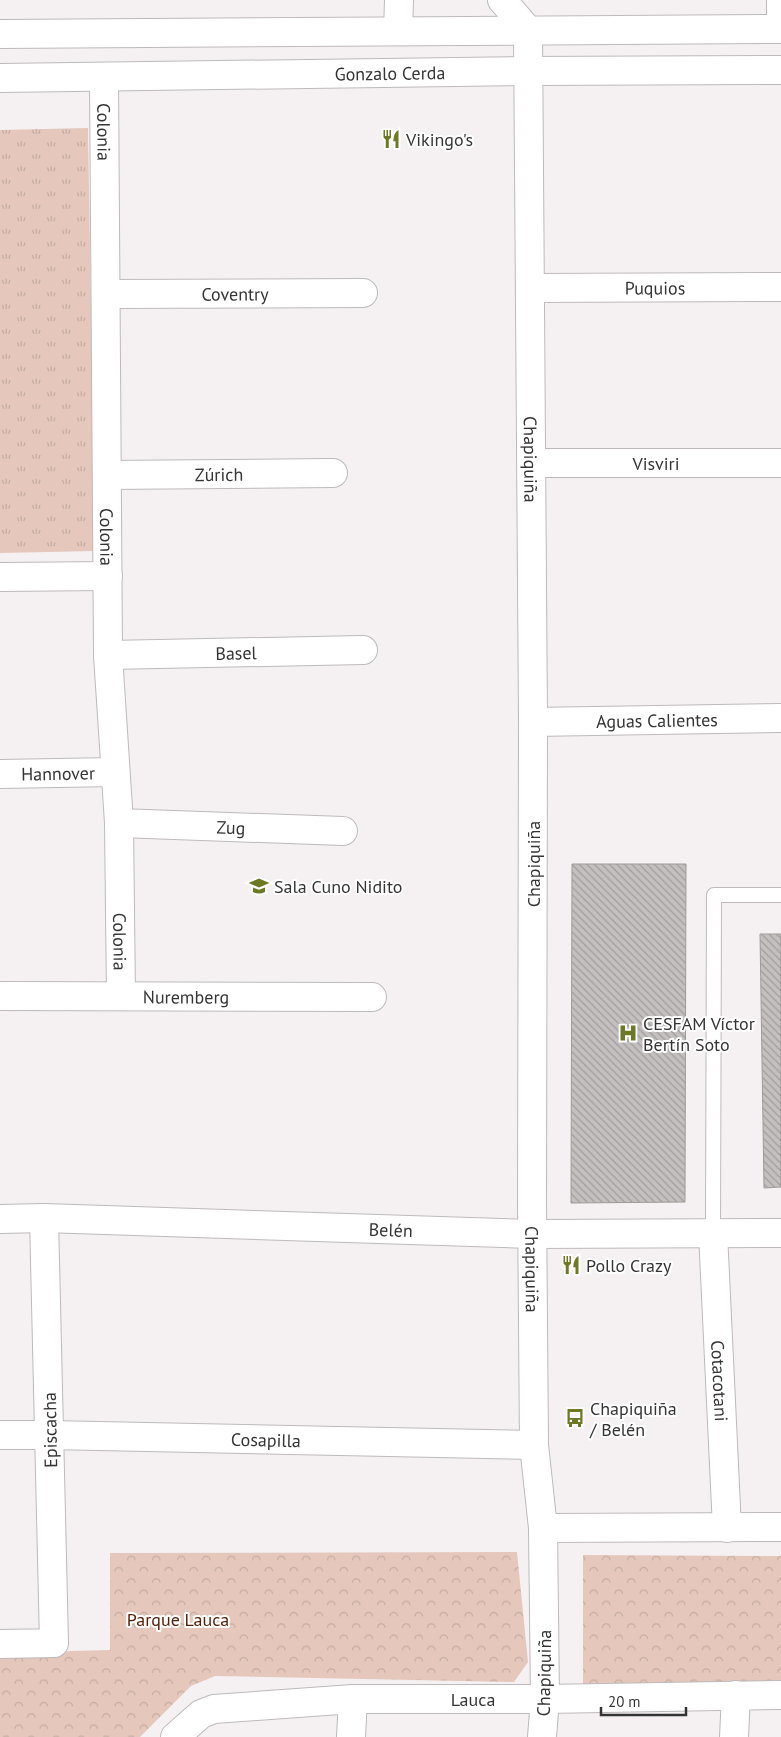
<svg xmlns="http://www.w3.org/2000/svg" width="781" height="1737" font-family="'PT Sans',sans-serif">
  <defs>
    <pattern id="grass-tufts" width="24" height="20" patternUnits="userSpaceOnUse" patternTransform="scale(1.25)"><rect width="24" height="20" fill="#e5c7bc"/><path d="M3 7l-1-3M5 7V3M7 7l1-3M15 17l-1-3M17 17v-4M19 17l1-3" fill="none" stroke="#c5aca2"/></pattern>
    <pattern id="park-crowns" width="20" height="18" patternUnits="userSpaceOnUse" patternTransform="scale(1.25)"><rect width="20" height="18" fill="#e5c7bc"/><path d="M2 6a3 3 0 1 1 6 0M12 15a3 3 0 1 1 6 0" fill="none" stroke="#c5aca2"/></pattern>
    <pattern id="building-back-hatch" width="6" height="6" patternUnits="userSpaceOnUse" patternTransform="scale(1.25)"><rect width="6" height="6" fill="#c4c0c0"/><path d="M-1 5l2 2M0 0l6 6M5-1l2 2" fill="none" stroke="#a09d9d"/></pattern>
  </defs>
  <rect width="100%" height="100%" fill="#f5f1f2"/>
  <path fill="url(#grass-tufts)" d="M 88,128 L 95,551 L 0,553 L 0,130 Z"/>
  <path fill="url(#park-crowns)" d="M 517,1552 L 528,1662 L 514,1682 L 215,1676 L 191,1686 L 140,1737 L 0,1737 L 0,1653 L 110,1650 L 110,1553 Z
    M 583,1555 L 781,1556 L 781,1682 L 583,1685 Z"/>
  <path fill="url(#building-back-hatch)" stroke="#9f9b9b" d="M 572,864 L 686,864 L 685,1202 L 571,1203 Z
    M 760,934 L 781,934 L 781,1187 L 764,1188 Z"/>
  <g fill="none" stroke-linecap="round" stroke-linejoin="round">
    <g stroke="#bebabc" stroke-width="16">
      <path id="lane" d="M 713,1233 L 714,895 L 781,895"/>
    </g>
    <g stroke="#bebabc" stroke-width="30">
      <g id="street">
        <path d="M 781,0 L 781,15"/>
        <path id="s1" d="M 104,77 L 108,655 L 119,823 L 121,996"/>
        <path id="s2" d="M 530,288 L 781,287"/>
        <path id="s3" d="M 106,294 L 363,293"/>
        <path id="s4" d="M 532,463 L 781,463"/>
        <path id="s5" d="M 107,475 L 333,473"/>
        <path d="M 0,577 L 108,576"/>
        <path id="s6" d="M 108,655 L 363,650"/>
        <path id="s7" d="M 533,722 L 781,718"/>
        <path id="s8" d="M 0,774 L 115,772"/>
        <path id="s9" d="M 119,823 L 343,831"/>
        <path id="s10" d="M 0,996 L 372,997"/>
        <path id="s11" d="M 0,1219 L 44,1218 L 532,1234 L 781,1233"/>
        <path id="s12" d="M 713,1233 L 727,1528"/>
        <path id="s13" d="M 0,1435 L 50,1435 L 534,1445"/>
        <path d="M 543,1528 L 781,1527"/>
        <path d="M 0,1644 L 54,1643 L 44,1218"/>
        <path id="s14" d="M 175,1737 L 201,1714 L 214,1709 L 353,1699 L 545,1699 L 781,1695"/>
        <path d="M 351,1737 L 353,1699"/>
        <path d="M 734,1737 L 736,1695"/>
      </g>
    </g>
    <g stroke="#bebabc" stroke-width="30">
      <g id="secondary">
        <path id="s15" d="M 502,0 L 528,30 L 533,722 L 532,1202 L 534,1445 L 543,1528 L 545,1699 L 542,1737"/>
        <path d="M 398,31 L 399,0"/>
        <path d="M 0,34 L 781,29"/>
        <path id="s16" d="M 0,78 L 528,71 L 781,70"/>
      </g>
    </g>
    <use href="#lane" stroke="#fff" stroke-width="14"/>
    <use href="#street" stroke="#fff" stroke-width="28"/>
    <use href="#secondary" stroke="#fff" stroke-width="28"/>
  </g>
  <defs>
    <g id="restaurant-bare" transform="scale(1.5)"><path d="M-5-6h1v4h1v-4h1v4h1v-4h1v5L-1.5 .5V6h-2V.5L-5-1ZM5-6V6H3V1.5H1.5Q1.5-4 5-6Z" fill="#6d7925" stroke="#fff" stroke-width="2.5" paint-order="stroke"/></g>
    <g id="school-bare" transform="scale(1.5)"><path d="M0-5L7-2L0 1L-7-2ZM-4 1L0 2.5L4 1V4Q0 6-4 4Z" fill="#6d7925" stroke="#fff" stroke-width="2.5" paint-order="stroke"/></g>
    <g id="hospital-bare" transform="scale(1.5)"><path d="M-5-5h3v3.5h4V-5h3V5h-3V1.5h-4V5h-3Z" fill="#6d7925" stroke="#fff" stroke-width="2.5" paint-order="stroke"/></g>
    <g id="bus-bare" transform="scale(1.5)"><path d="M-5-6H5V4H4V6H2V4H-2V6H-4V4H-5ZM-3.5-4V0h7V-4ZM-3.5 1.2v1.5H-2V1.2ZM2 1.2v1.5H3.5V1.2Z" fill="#6d7925" stroke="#fff" stroke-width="2.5" paint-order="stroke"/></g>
  </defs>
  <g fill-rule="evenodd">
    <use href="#restaurant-bare" x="391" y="139"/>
    <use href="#school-bare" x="259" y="886"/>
    <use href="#hospital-bare" x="628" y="1033"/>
    <use href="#restaurant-bare" x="571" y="1265"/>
    <use href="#bus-bare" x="575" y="1418"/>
  </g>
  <g text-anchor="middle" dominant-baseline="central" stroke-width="4" stroke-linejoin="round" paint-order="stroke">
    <g font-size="18" fill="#353434" stroke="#fff">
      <text stroke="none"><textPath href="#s16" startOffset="390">Gonzalo Cerda</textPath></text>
      <text stroke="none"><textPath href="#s1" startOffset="55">Colonia</textPath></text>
      <text stroke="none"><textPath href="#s2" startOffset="125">Puquios</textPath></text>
      <text stroke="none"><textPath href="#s3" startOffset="129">Coventry</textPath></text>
      <text stroke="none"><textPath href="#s15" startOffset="469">Chapiquiña</textPath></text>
      <text stroke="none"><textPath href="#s4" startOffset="124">Visviri</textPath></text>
      <text stroke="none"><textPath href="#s5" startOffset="112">Zúrich</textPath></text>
      <text stroke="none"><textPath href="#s1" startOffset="460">Colonia</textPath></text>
      <text stroke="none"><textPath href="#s6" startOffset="128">Basel</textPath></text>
      <text stroke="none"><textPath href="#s7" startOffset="124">Aguas Calientes</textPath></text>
      <text stroke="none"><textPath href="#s8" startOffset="58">Hannover</textPath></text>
      <text stroke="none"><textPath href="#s9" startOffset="112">Zug</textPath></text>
      <text transform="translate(533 864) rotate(-90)">Chapiquiña</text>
      <text stroke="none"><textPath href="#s1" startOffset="865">Colonia</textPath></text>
      <text stroke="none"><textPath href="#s10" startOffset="186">Nuremberg</textPath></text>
      <text stroke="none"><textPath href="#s11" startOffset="391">Belén</textPath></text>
      <text stroke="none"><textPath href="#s15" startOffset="1279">Chapiquiña</textPath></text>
      <text stroke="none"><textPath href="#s12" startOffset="148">Cotacotani</textPath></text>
      <text transform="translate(50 1430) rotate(-91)">Episcacha</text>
      <text stroke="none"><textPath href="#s13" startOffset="266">Cosapilla</textPath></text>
      <text transform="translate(544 1673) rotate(-89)">Chapiquiña</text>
      <text stroke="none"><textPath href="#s14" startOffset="308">Lauca</textPath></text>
    </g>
    <g font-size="18" fill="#353434" stroke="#fff" text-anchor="start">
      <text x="406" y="139">Vikingo's</text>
      <text x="274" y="886">Sala Cuno Nidito</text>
      <text x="643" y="1023">CESFAM Víctor<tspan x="643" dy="21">Bertín Soto</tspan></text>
      <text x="586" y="1265">Pollo Crazy</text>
      <text x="590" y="1408">Chapiquiña<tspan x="590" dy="21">/ Belén</tspan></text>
    </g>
    <g font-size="18" fill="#552009" stroke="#fff">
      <text x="178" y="1619">Parque Lauca</text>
    </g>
  </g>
  <path d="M601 1707v8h85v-8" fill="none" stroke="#353434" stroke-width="2.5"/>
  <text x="608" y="1707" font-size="15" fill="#353434" stroke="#ffffff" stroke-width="4" paint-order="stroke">20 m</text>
</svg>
